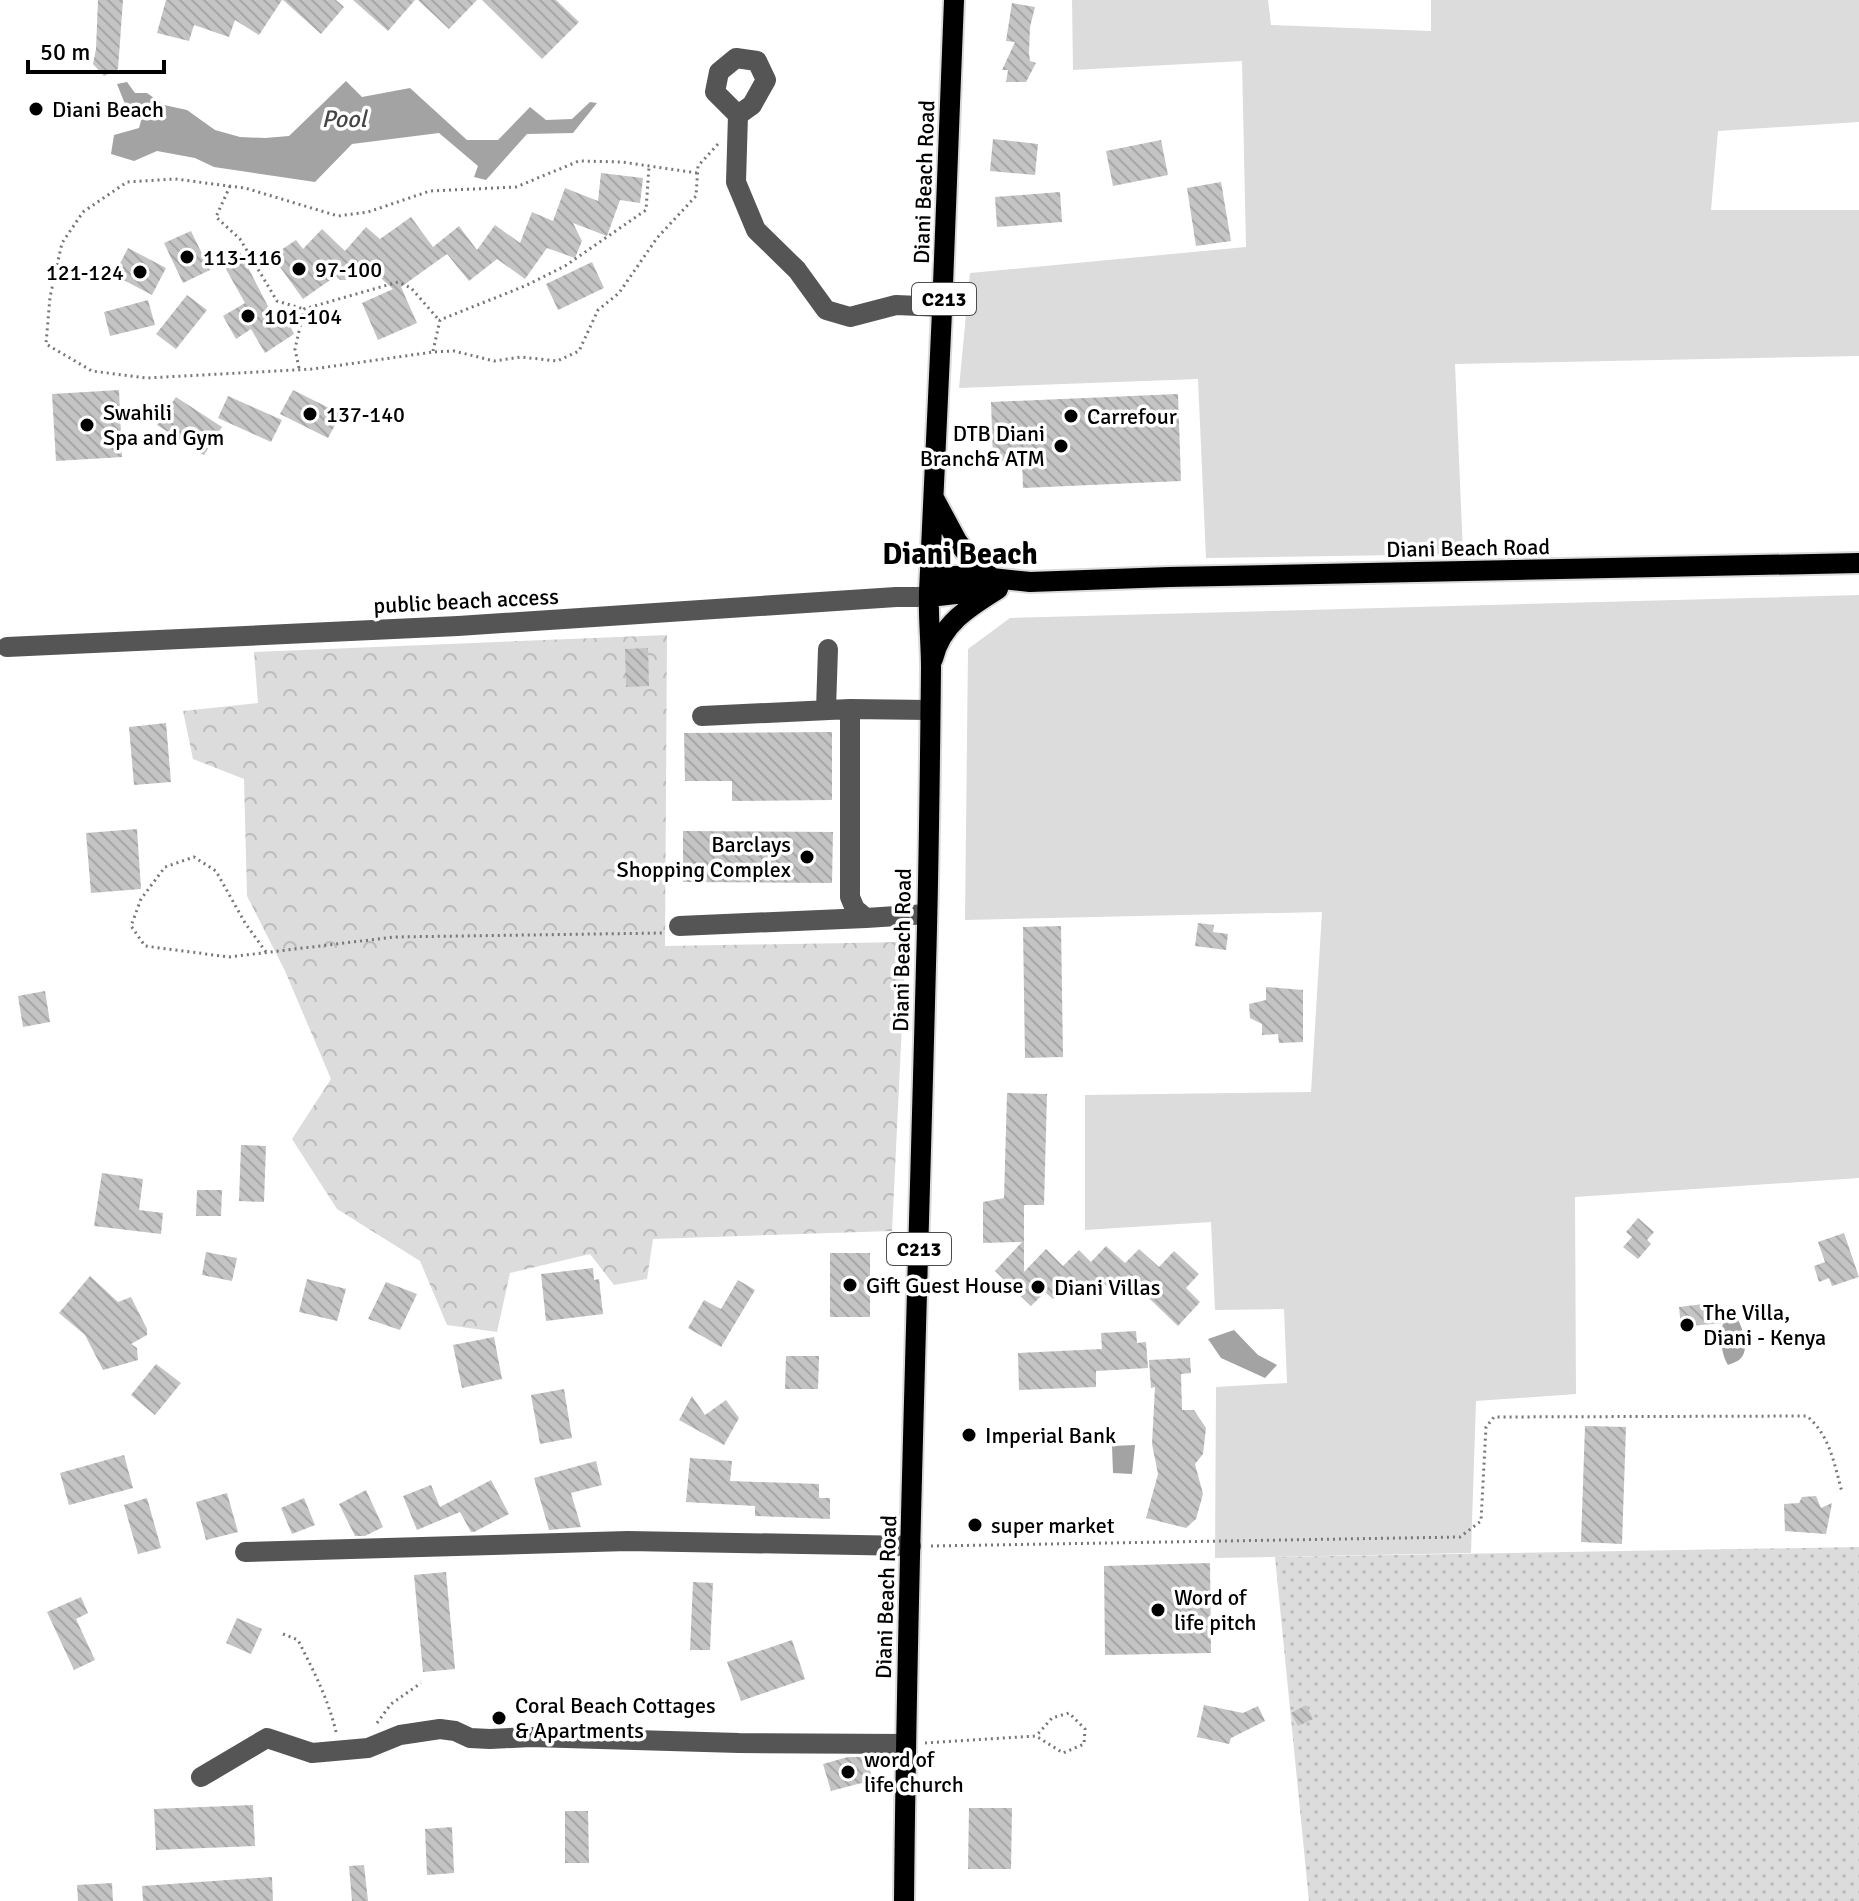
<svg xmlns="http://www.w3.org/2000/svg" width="1859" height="1901" font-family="Signika,sans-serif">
  <defs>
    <pattern id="forest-crowns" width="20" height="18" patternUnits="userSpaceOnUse" patternTransform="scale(2)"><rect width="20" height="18" fill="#dcdcdc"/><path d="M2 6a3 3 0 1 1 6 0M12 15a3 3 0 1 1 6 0" fill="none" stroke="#bbb"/></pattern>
    <pattern id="garden-dots" width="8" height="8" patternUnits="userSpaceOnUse" patternTransform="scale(2)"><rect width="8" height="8" fill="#dcdcdc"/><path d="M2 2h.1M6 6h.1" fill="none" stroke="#bbb" stroke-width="1.8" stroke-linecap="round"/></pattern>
    <pattern id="building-back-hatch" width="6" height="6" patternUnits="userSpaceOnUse" patternTransform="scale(2)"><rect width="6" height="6" fill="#c4c4c4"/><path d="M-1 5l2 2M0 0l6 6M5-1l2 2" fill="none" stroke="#a7a7a7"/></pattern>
  </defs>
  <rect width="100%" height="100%" fill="#fff"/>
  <path fill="#dcdcdc" d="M 1072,0 L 1268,0 L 1271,25 L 1431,31 L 1431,0 L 1859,0 L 1859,122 L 1718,131 L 1711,210 L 1859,210 L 1859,356 L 1455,364 L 1463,554 L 1206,558 L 1198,379 L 959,388 L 970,273 L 1246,247 L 1242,61 L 1073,70 Z
    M 1859,595 L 1859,1178 L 1575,1197 L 1576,1394 L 1476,1401 L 1471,1553 L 1215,1558 L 1216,1387 L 1287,1383 L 1284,1309 L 1215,1310 L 1211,1222 L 1085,1230 L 1085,1095 L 1311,1092 L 1322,912 L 965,920 L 968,649 L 1010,618 Z"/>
  <path fill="url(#forest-crowns)" d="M 667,635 L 665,946 L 906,942 L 892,1231 L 653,1239 L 647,1279 L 614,1285 L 590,1254 L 510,1273 L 497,1332 L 447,1325 L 420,1261 L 337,1209 L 292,1139 L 331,1079 L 285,971 L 247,896 L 244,779 L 193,759 L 183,711 L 258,703 L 254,652 Z"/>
  <path fill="url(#garden-dots)" d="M 1859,1547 L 1859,1901 L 1309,1901 L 1275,1557 Z"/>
  <path fill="#a3a3a3" d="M 346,81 L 362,97 L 410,88 L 467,140 L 498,140 L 530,107 L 546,120 L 572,119 L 590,102 L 597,103 L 573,133 L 527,134 L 486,180 L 474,177 L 478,166 L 439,133 L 352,144 L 315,182 L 214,167 L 195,158 L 157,151 L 134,161 L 111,154 L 114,135 L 139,128 L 143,114 L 125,104 L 117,84 L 127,82 L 135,93 L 147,93 L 164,105 L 187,110 L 215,130 L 240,137 L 265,138 L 289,136 Z
    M 1734,1314 C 1742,1323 1751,1350 1740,1359 C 1739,1361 1730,1364 1728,1365 C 1720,1352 1718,1329 1727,1315 Z
    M 1234,1330 L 1258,1355 L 1277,1365 L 1265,1378 L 1221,1358 L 1208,1339 Z
    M 1135,1445 L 1132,1474 L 1113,1473 L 1112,1446 Z"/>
  <path fill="url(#building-back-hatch)" d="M 98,0 L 123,0 L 118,69 L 104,76 L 93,64 L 96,49 Z
    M 166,0 L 282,0 L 259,35 L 235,20 L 229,37 L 194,25 L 189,41 L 157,33 Z
    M 283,0 L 336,0 L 344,7 L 321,34 Z
    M 353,0 L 415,0 L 388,31 Z
    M 418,0 L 477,0 L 449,29 Z
    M 482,0 L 556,0 L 579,22 L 542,59 Z
    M 1012,3 L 1035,7 L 1030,27 L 1029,53 L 1030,61 L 1036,63 L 1026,82 L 1006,82 L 1008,70 L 1002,70 L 1015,42 L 1006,41 Z
    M 993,139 L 1038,144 L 1035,175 L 990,171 Z
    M 1161,140 L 1168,175 L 1113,186 L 1106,151 Z
    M 601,173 L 643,178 L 640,203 L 620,200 L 607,236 L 573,223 L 582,241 L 575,258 L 547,248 L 525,279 L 497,259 L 469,281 L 447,254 L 401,287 L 417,323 L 378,340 L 362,303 L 393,289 L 363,262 L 346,280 L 340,280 L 336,276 L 303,299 L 272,256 L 296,240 L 303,249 L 322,229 L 345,251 L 366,227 L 380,239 L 411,217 L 433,247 L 459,226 L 477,250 L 495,225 L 520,243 L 532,212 L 553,221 L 565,188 L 598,201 Z
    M 1221,182 L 1231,241 L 1196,246 L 1187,188 Z
    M 1060,192 L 1062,222 L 997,227 L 995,197 Z
    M 191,231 L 210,270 L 183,283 L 164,243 Z
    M 128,248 L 166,268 L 152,295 L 114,275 Z
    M 240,252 L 275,320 L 284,314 L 294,334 L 265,353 L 251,329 L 236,339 L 223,316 L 245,303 L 222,262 Z
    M 592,262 L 604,288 L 558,310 L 546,284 Z
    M 187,295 L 207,310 L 176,349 L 156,334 Z
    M 148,300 L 155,325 L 110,336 L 104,312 Z
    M 119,390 L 122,457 L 56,461 L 52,394 Z
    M 293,390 L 341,414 L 328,438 L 280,414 Z
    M 1178,394 L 1181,481 L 1023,488 L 1022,460 L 993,461 L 991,402 Z
    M 228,396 L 282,420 L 271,442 L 218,418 Z
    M 176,397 L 222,427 L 204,455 L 157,425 Z
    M 648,648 L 649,686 L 626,687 L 625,649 Z
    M 166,723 L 171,782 L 134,785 L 129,727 Z
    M 832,732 L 832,800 L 732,801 L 732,781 L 685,781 L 684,733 Z
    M 137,829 L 141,889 L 91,893 L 86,833 Z
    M 683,831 L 833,832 L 832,883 L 683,882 Z
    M 1198,923 L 1214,925 L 1213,932 L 1228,934 L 1226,950 L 1195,946 Z
    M 1061,926 L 1063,1057 L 1025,1058 L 1023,927 Z
    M 1266,987 L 1303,990 L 1303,1042 L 1279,1043 L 1278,1034 L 1262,1035 L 1262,1024 L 1250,1018 L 1249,1004 L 1266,1000 Z
    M 45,991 L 50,1022 L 23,1027 L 18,996 Z
    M 1007,1093 L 1047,1094 L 1044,1205 L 1024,1205 L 1024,1272 L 1046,1249 L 1063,1266 L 1079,1250 L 1091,1262 L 1106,1246 L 1125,1263 L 1139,1249 L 1159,1267 L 1174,1251 L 1199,1274 L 1186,1288 L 1200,1302 L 1178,1326 L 1128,1278 L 1114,1293 L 1098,1278 L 1080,1298 L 1067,1285 L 1053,1299 L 1045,1292 L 1031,1306 L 995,1271 L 1022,1242 L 983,1243 L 983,1202 L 1004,1198 Z
    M 241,1145 L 266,1146 L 264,1202 L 239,1201 Z
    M 102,1173 L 143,1179 L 139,1210 L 163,1213 L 161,1234 L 94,1226 Z
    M 197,1190 L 222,1190 L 221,1216 L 196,1216 Z
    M 1638,1218 L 1654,1232 L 1647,1240 L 1651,1244 L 1638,1259 L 1623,1247 L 1632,1237 L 1626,1232 Z
    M 1844,1233 L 1859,1277 L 1832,1286 L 1829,1278 L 1819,1282 L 1814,1266 L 1825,1262 L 1818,1242 Z
    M 206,1252 L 237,1258 L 232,1281 L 202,1275 Z
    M 830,1253 L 870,1253 L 870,1317 L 830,1317 Z
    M 593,1268 L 594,1280 L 599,1279 L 603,1314 L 546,1321 L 541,1274 Z
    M 90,1276 L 118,1302 L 131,1297 L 147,1329 L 147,1335 L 131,1344 L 137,1348 L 138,1360 L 103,1370 L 85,1335 L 59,1313 Z
    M 307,1279 L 346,1289 L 337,1321 L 299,1312 Z
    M 738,1280 L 755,1290 L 721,1347 L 688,1328 L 704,1300 L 721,1309 Z
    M 386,1282 L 417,1294 L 400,1330 L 368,1319 Z
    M 1720,1302 L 1722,1323 L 1681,1327 L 1679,1307 Z
    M 1136,1331 L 1137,1343 L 1146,1342 L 1148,1368 L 1096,1371 L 1096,1387 L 1019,1390 L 1018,1353 L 1102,1349 L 1101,1333 Z
    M 494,1337 L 502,1379 L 462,1388 L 453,1345 Z
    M 786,1356 L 819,1356 L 818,1389 L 785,1389 Z
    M 1190,1358 L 1191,1373 L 1181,1374 L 1182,1410 L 1194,1410 L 1206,1428 L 1203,1454 L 1195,1464 L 1203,1494 L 1196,1519 L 1186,1528 L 1146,1518 L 1158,1474 L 1152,1444 L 1155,1387 L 1151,1388 L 1149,1360 Z
    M 156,1364 L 181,1383 L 155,1415 L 131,1395 Z
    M 564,1389 L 572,1438 L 540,1444 L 531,1395 Z
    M 692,1396 L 705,1415 L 726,1400 L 739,1418 L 724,1445 L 679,1420 Z
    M 1585,1426 L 1626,1427 L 1622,1544 L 1581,1542 Z
    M 124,1455 L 133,1488 L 69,1505 L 60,1473 Z
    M 690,1458 L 732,1461 L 730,1481 L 819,1484 L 819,1498 L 830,1498 L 830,1519 L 755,1516 L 755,1506 L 686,1502 Z
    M 596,1461 L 602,1485 L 571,1493 L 581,1527 L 549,1530 L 534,1478 Z
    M 491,1480 L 509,1514 L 474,1532 L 471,1532 L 460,1512 L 417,1530 L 403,1496 L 431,1485 L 440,1507 Z
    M 366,1490 L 383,1527 L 365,1536 L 355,1536 L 339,1504 Z
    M 227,1493 L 238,1532 L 206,1540 L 196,1502 Z
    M 1816,1496 L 1821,1508 L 1832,1503 L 1826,1534 L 1785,1531 L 1784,1504 L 1799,1503 L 1802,1497 Z
    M 147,1498 L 161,1548 L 138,1554 L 124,1505 Z
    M 304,1498 L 315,1525 L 292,1534 L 281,1508 Z
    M 1210,1563 L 1211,1653 L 1105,1655 L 1104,1566 Z
    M 446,1572 L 455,1669 L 423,1672 L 414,1575 Z
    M 693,1582 L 713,1583 L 710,1650 L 690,1650 Z
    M 81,1597 L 88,1613 L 76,1619 L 95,1660 L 74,1670 L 47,1612 Z
    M 237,1618 L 262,1629 L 251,1654 L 226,1643 Z
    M 792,1640 L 805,1679 L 741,1701 L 727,1662 Z
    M 1204,1705 L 1243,1713 L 1258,1706 L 1265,1721 L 1231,1738 L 1229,1744 L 1197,1737 Z
    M 1306,1705 L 1313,1719 L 1298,1726 L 1291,1713 Z
    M 848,1757 L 866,1757 L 873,1780 L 831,1791 L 823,1764 Z
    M 253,1805 L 255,1846 L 156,1850 L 154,1809 Z
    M 969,1808 L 1012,1808 L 1011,1869 L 968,1869 Z
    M 565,1811 L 588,1811 L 589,1863 L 565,1863 Z
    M 452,1827 L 454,1873 L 427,1875 L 425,1829 Z
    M 364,1865 L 368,1901 L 352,1901 L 349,1866 Z
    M 272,1877 L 273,1901 L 143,1901 L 142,1886 Z
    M 112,1883 L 113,1901 L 78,1901 L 77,1885 Z"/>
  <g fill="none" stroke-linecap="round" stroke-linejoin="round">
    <g stroke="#dbdbdb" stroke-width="24">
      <path id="major" d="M 935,500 L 957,541 L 970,558 L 993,579
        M 930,576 L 973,576 L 1030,582 L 1169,577 L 1859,563
        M 929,597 L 991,590
        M 933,659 C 941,624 969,607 998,589
        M 904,1901 C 907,1589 918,1277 926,965 C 929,866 930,767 931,668 C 931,643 928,617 929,592 C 939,395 947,197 954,0"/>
    </g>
    <path stroke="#777" stroke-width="3" stroke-dasharray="2 4" stroke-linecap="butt" d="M 697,173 L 622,162 L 579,161 L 516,187 L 430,191 L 368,212 L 338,216 L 245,188 L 175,179 L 127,182 L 83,212 L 62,243 L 50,297 L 46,344 L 92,371 L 147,378 L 313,369 L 433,352 L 454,351 L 494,361 L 521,357 L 557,361 L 579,351 L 598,310 L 619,293 L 657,238 L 696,196 L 698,166 L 718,144
      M 230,186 L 216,217 L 240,239 L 277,301 L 304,309
      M 433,351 L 440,320 L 527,285 L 565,266 L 646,210 L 649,167
      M 299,368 L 295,349 L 304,309 L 398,282 L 411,288 L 440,321
      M 266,952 L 245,923 L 216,871 L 194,857 L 165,867 L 141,899 L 131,926 L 145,946 L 229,957 L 394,937 L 663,933
      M 931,1546 L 1460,1537 L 1481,1521 L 1486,1427 L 1494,1417 L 1807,1416 C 1830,1436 1834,1463 1842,1492
      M 283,1634 L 298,1640 C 313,1670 328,1698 336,1732
      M 377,1723 L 391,1704 L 421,1683
      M 925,1743 L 1036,1736 L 1063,1753 L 1084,1744 L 1085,1729 L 1069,1713 L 1052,1718 L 1036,1736"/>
    <path stroke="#555" stroke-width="20" d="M 738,115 L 715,92 L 719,72 L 736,58 L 757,61 L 766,80 L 752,105 L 738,115 L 736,182 L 756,230 L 797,270 L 826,310 L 850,317 L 896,305 L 943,307
      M 7,647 L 458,626 L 896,597 L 929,597
      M 826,709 L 828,649
      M 702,716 L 850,709
      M 927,914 L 866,918 L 855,909 L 850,897 L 850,709 L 929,710
      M 679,926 L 866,918
      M 245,1552 L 628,1541 L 911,1546
      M 201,1777 L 267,1738 L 312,1753 L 368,1748 L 400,1735 L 440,1729 L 455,1731 L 470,1738 L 490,1739 L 531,1737 L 739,1743 L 906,1744"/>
    <use href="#major" stroke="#000" stroke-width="20"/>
  </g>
  <g fill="#000" stroke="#fff" stroke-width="3">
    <circle cx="36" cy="109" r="8"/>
    <circle cx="187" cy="257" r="8"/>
    <circle cx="299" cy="269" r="8"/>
    <circle cx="140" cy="272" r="8"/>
    <circle cx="248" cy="316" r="8"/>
    <circle cx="310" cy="414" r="8"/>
    <circle cx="1071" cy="416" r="8"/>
    <circle cx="87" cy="425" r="8"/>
    <circle cx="1061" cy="446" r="8"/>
    <circle cx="807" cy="857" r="8"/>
    <circle cx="850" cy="1285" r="8"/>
    <circle cx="1038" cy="1287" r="8"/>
    <circle cx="1687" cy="1325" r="8"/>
    <circle cx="969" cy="1435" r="8"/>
    <circle cx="975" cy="1525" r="8"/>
    <circle cx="1158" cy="1610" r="8"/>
    <circle cx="499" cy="1718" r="8"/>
    <circle cx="848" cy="1772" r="8"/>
  </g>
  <g text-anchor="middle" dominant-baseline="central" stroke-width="7" stroke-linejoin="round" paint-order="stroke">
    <g fill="#fff" stroke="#4c4c4c" stroke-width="2">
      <rect x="912" y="283" width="64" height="32" rx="6"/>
      <rect x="887" y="1233" width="64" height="32" rx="6"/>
    </g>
    <g font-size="20" font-weight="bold" fill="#000">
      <text x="944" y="299">C213</text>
      <text x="919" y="1249">C213</text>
    </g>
    <g font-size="22" fill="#000" stroke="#fff" text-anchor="start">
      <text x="52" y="109">Diani Beach</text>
      <text x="203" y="257">113-116</text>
      <text x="315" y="269">97-100</text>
      <text x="124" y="272" text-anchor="end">121-124</text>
      <text x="264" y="316">101-104</text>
      <text x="103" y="412">Swahili<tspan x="103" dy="25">Spa and Gym</tspan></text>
      <text x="326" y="414">137-140</text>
      <text x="1087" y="416">Carrefour</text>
      <text x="1045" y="433" text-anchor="end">DTB Diani<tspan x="1045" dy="25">Branch&amp; ATM</tspan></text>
      <text x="791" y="844" text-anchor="end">Barclays<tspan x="791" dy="25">Shopping Complex</tspan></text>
      <text x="866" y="1285">Gift Guest House</text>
      <text x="1054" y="1287">Diani Villas</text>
      <text x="1703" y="1312">The Villa,<tspan x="1703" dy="25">Diani - Kenya</tspan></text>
      <text x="985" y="1435">Imperial Bank</text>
      <text x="991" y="1525">super market</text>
      <text x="1174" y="1597">Word of<tspan x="1174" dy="25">life pitch</tspan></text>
      <text x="515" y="1705">Coral Beach Cottages<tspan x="515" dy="25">&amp; Apartments</tspan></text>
      <text x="864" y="1759">word of<tspan x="864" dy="25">life church</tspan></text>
    </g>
    <g font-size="22" fill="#000" stroke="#fff">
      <text transform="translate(924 182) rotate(-88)">Diani Beach Road</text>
      <text transform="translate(1468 548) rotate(-1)">Diani Beach Road</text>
      <text transform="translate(466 601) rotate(-3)">public beach access</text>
      <text transform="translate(902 950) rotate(-89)">Diani Beach Road</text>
      <text transform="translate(886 1597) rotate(-88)">Diani Beach Road</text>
    </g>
    <g font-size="24" font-style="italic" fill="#444" stroke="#fff">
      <text x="344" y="119">Pool</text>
    </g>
    <g font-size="30" font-weight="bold" fill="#000" stroke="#fff">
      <text x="960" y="554">Diani Beach</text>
    </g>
  </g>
  <path d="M28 60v12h136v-12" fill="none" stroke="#000000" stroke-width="4"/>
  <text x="40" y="60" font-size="24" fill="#000000" stroke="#ffffff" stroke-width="6" paint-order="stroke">50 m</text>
</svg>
